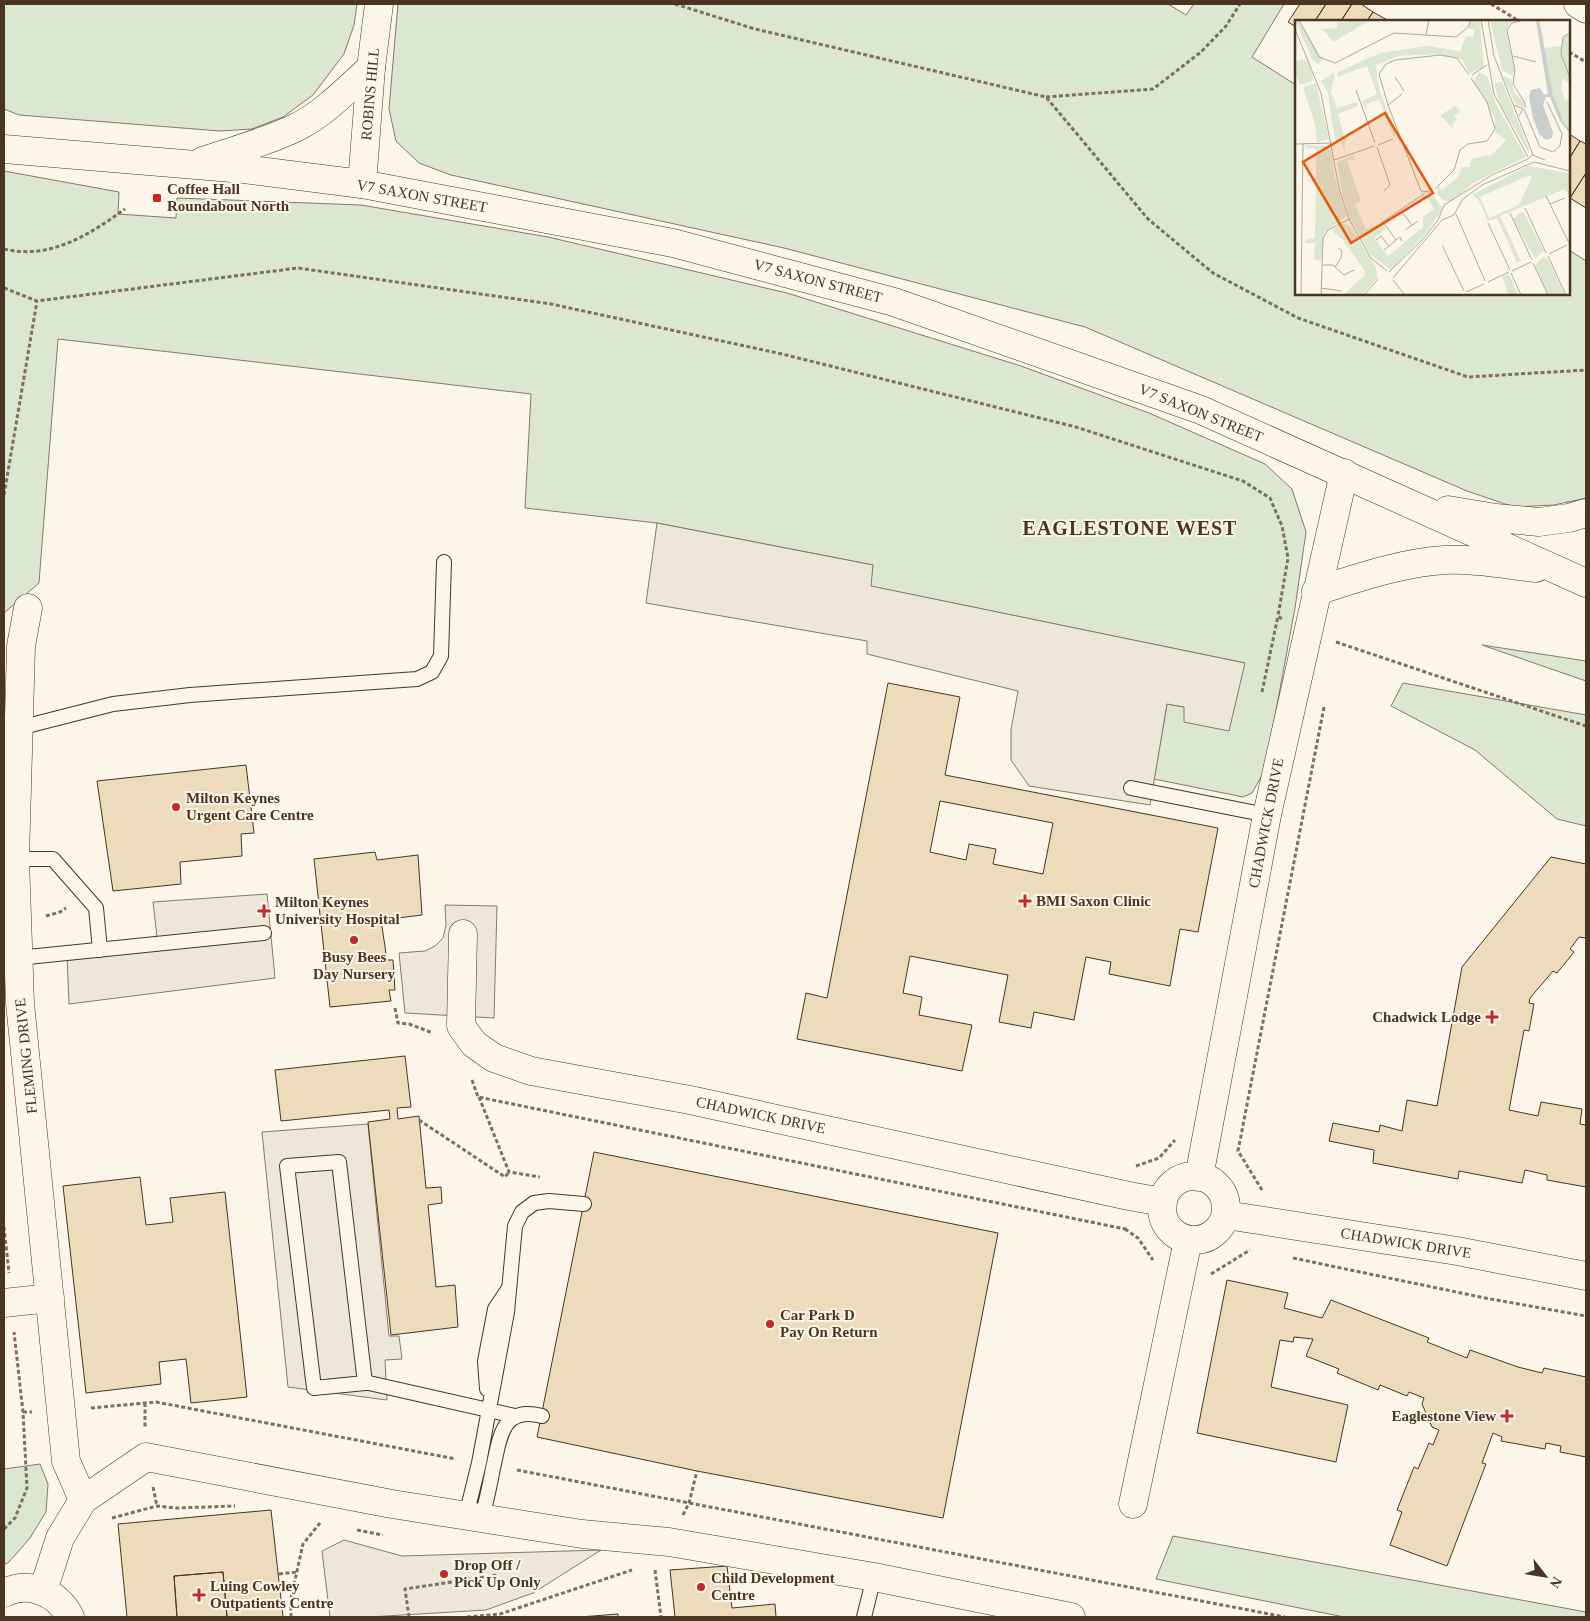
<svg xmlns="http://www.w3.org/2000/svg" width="1590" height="1621" font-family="Georgia,serif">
  <rect width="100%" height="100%" fill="#fbf6e9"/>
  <path fill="#dce7d0" stroke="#887966" d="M 4,4 L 357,4 L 354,25 L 344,54 L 313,95 L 283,117 L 252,129 L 220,131 L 19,115 L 4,109 Z
    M 398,4 L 1168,4 L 1186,15 L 1194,4 L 1284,4 L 1252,57 L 1296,85 L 1296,294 L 1569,294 L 1569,250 L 1586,261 L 1586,498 L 1554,505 L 1514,507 L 1467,491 L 1085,327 L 784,248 L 451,175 L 419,163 L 396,141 L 389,109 Z
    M 4,171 L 119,192 L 118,214 L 176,218 L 177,198 L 361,205 L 548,237 L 787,293 L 1021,366 L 1149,413 L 1265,464 L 1292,489 L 1306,532 L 1295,608 L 1265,770 L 1252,793 L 1243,797 L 1154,779 L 1167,704 L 1184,707 L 1245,663 L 870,586 L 873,565 L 657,523 L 525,508 L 531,394 L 58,339 L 39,583 L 4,613 Z
    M 1482,645 L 1586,661 L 1586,681 Z
    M 1403,683 L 1586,715 L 1586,826 L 1557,819 L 1475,750 L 1391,706 Z
    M 40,1464 L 48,1484 L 46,1512 L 30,1538 L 9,1562 L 4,1565 L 4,1469 Z
    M 1173,1536 L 1586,1612 L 1586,1617 L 1344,1617 L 1156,1579 Z"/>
  <path fill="#ede7d9" stroke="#887966" d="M 657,523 L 873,565 L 871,586 L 1245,663 L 1229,731 L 1184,722 L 1184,707 L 1167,704 L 1150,805 L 1029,786 L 1011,760 L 1011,730 L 1018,691 L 867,654 L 867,641 L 646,603 Z
    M 267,894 L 275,978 L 69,1004 L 67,955 L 158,946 L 153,902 Z
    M 445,905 L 497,906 L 494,1018 L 405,1013 L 399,953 L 425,951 L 435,946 L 443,938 L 446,925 Z
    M 368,1124 L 389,1336 L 399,1336 L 402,1359 L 385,1360 L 387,1400 L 288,1387 L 262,1132 Z
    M 344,1540 L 402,1556 L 601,1550 L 533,1593 L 486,1610 L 369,1617 L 330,1617 L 322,1551 Z"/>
  <path fill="#ecdcbc" stroke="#4a3520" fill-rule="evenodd" d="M 1300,4 L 1326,4 L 1315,21 L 1296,21 L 1296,27 L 1288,22 Z
    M 1326,4 L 1352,4 L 1341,21 L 1315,21 Z
    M 1352,4 L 1361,4 L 1373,12 L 1367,21 L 1341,21 Z
    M 1373,12 L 1389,21 L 1367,21 Z
    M 1569,134 L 1580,141 L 1569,159 Z
    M 1580,141 L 1586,144 L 1586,173 L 1570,198 L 1569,197 L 1569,159 Z
    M 1586,173 L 1586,208 L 1570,198 Z
    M 888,683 L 960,697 L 945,775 L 1218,828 L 1198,932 L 1180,929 L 1170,986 L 1109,974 L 1111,962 L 1086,957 L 1074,1020 L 1034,1012 L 1031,1028 L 999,1022 L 1008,975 L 910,956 L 903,993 L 922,997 L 919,1015 L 972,1025 L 962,1071 L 797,1039 L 806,993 L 827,998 ZM 940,801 L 1053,823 L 1043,874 L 993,864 L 996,849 L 969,844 L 966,860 L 930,852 Z
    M 246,765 L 254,833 L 241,834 L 242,856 L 180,862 L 181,884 L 113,891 L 97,781 Z
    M 375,852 L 377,860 L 418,855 L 422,915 L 381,920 L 387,960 L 393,960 L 395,990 L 389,990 L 391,1001 L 330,1007 L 314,859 Z
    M 1551,857 L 1586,864 L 1586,938 L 1579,937 L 1570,949 L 1574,952 L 1557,973 L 1553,971 L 1530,998 L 1529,1003 L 1534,1004 L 1529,1031 L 1524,1030 L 1509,1110 L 1538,1116 L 1541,1102 L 1582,1109 L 1580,1124 L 1586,1125 L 1586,1187 L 1547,1180 L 1547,1175 L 1525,1170 L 1522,1183 L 1459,1171 L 1458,1179 L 1373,1163 L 1374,1150 L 1329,1141 L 1333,1123 L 1379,1132 L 1380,1125 L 1402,1131 L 1407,1100 L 1437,1106 L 1462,967 Z
    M 405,1056 L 411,1107 L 397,1108 L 398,1119 L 419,1116 L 426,1188 L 441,1187 L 442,1203 L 428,1205 L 436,1287 L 455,1285 L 458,1327 L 391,1335 L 368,1122 L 390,1119 L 389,1110 L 281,1121 L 275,1070 Z
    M 594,1152 L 998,1233 L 943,1518 L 697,1471 L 537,1437 Z
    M 140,1177 L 146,1225 L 173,1222 L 170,1198 L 225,1192 L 247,1397 L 191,1403 L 186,1359 L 159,1362 L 161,1384 L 86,1393 L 63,1186 Z
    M 1227,1280 L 1288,1293 L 1284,1308 L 1322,1318 L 1331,1300 L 1429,1338 L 1427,1342 L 1467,1358 L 1470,1350 L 1518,1367 L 1542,1373 L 1544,1368 L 1586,1377 L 1586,1457 L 1560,1452 L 1561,1446 L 1546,1443 L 1545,1449 L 1501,1441 L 1502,1437 L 1493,1433 L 1482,1463 L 1486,1464 L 1447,1566 L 1390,1545 L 1402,1512 L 1397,1510 L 1414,1467 L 1418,1469 L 1429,1443 L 1433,1445 L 1439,1430 L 1432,1427 L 1422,1404 L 1424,1398 L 1409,1392 L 1407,1396 L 1380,1385 L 1378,1390 L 1337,1373 L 1339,1369 L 1306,1356 L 1313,1339 L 1294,1337 L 1293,1342 L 1280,1340 L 1271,1387 L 1348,1405 L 1336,1462 L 1197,1433 Z
    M 271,1510 L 283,1617 L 227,1617 L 223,1572 L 174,1576 L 177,1617 L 127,1617 L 118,1524 Z
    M 727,1566 L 732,1608 L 775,1604 L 776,1617 L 675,1617 L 670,1570 Z
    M 223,1572 L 227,1617 L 177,1617 L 174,1576 Z
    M 618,1614 L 618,1617 L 580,1617 Z"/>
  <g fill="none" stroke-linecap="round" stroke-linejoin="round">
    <g stroke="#4a3520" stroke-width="16">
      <path id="lane" d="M 19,728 L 113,704 L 190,695 L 417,679 L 432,672 L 441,656 L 444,562
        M 1131,788 L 1267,815
        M 15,859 L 53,859 L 96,908 L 100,950
        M 18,958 L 264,933
        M 365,1383 L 339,1162 L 287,1166 L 314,1388 L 365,1383 L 369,1383 L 515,1416
        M 487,1389 L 485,1361 L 495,1309 L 509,1288
        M 466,1516 L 479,1463 L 507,1312 L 515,1226 L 522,1212 L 534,1203 L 549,1201 L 584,1204
        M 482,1518 C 486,1502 490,1485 493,1468 C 500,1439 501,1405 542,1416
        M 864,1617 L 874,1577"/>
    </g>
    <g stroke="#4a3520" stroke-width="29">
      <path id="street" d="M 1578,4 L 1586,9
        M 362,184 L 371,68 L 379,4
        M 28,608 L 21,646 L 15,859 L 20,1003 L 66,1461 L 83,1500
        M 463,934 L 461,1026 L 474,1044 L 494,1058 L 531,1071 L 690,1100 L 1129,1196 L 1163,1202
        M1162 1208a32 32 0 1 1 64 0a32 32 0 1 1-64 0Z
        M 1199,1177 L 1267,815 L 1344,473
        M 1226,1215 L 1457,1251 L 1586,1276
        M 4,1303 L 50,1298
        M 1133,1504 L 1188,1240
        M 43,1591 L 60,1538 L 83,1500 L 146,1457 L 392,1504 L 582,1534 L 669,1542 L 874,1577 L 1071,1617"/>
    </g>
    <g stroke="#4a3520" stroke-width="29">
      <path id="secondary" d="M 4,149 L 244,169 L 362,184 L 673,243 L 894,302 L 1201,410 L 1586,583
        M 203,161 C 234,150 267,142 297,127 C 325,113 348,88 371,68
        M 1448,510 L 1496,518 L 1539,522 L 1569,518 L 1586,513
        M 1316,591 C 1358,578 1400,563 1444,560 C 1474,558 1506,565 1536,568
        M 4,1593 C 29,1580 58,1593 70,1617"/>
    </g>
    <path stroke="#7f6f5c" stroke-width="3" stroke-dasharray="4 2.5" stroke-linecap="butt" d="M 675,4 L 755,29 L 1046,97 L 1148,219 L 1213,273 L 1298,318 L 1468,377 L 1586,370
      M 1491,4 L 1519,21
      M 1569,52 L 1586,62
      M 1046,97 L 1153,89 L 1201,52 L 1226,26 L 1240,4
      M 4,249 C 50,260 89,235 125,209
      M 4,288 L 37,301 L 298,268 L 551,304 L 782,354 L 1076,427 L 1243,481 L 1270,498 L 1282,526 L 1288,558 L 1278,616 L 1282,619
      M 4,495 L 37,301
      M 1336,642 L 1586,726
      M 1262,692 L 1278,616
      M 46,916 L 60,912 L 66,908
      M 395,1008 L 398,1023 L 409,1024 L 433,1033
      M 472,1080 L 478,1097 L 1125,1229 L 1125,1225
      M 479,1097 L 509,1172 L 540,1177
      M 419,1120 L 505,1177 L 509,1172
      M 1136,1166 L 1159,1158 L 1175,1140
      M 1262,1190 L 1238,1151 L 1324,707
      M 4,1227 L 9,1273
      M 1125,1229 L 1138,1238 L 1153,1260
      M 1293,1258 L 1485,1298 L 1586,1316
      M 1211,1274 L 1250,1250
      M 145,1403 L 145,1427
      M 91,1408 L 156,1402 L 456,1459
      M 23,1412 L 32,1412
      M 517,1470 L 1285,1617
      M 153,1487 L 157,1506
      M 683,1515 L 689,1503 L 697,1471
      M 112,1518 L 157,1506 L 176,1508 L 235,1506
      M 4,1529 L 15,1518 L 27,1488 L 23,1412 L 14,1332
      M 357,1530 L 383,1535
      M 655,1570 L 661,1617
      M 279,1574 L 297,1572
      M 291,1617 L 291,1598 L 303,1544 L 320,1523
      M 409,1617 L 405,1589 L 498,1575
      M 467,1617 L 500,1614 L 632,1570"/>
    <use href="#lane" stroke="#fbf6e9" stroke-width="14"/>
    <use href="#street" stroke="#fbf6e9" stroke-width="28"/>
    <use href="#secondary" stroke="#fbf6e9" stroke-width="28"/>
  </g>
  <g fill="#c62828" stroke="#fbf6e9" stroke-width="2">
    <rect x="152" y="193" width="10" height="10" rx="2.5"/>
    <circle cx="176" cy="807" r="5"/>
    <path d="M1022.5 893.5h5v5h5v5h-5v5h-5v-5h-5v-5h5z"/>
    <path d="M261.5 903.5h5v5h5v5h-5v5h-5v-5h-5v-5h5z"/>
    <circle cx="354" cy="940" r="5"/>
    <path d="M1489.5 1009.5h5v5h5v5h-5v5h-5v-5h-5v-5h5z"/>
    <circle cx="770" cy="1324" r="5"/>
    <path d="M1504.5 1408.5h5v5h5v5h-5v5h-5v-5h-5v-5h5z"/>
    <circle cx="444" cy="1574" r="5"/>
    <circle cx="701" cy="1587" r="5"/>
    <path d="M196.5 1587.5h5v5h5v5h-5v5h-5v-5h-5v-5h5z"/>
  </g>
  <g text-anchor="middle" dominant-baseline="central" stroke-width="4" stroke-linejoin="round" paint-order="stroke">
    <g font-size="15" fill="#4a3520" stroke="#fbf6e9">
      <text transform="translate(370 94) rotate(-85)">ROBINS HILL</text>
      <text transform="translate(422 196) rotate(10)">V7 SAXON STREET</text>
      <text transform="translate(818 281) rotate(15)">V7 SAXON STREET</text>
      <text transform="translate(1201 413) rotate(22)">V7 SAXON STREET</text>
      <text transform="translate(1266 823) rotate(-79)">CHADWICK DRIVE</text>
      <text transform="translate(26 1056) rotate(-96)">FLEMING DRIVE</text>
      <text transform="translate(761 1115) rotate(12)">CHADWICK DRIVE</text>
      <text transform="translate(1406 1243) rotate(9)">CHADWICK DRIVE</text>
    </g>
    <g font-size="15" font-weight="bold" fill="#4a3520" stroke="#fbf6e9" text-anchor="start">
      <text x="167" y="189">Coffee Hall<tspan x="167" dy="17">Roundabout North</tspan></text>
      <text x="186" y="798">Milton Keynes<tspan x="186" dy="17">Urgent Care Centre</tspan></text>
      <text x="1036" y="901">BMI Saxon Clinic</text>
      <text x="275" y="902">Milton Keynes<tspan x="275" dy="17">University Hospital</tspan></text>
      <text x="354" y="957" text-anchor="middle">Busy Bees<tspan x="354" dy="17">Day Nursery</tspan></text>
      <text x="1481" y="1017" text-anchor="end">Chadwick Lodge</text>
      <text x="780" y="1315">Car Park D<tspan x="780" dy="17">Pay On Return</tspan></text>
      <text x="1496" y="1416" text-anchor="end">Eaglestone View</text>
      <text x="454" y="1565">Drop Off /<tspan x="454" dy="17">Pick Up Only</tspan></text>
      <text x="711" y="1578">Child Development<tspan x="711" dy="17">Centre</tspan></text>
      <text x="210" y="1586">Luing Cowley<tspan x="210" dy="17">Outpatients Centre</tspan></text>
    </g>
    <g font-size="20" font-weight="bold" letter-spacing="1" fill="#4a3520" stroke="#fbf6e9">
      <text x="1130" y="528">EAGLESTONE WEST</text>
    </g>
  </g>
  <g transform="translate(1295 20)">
    <rect width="275" height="275" fill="#fbf6e9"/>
    <path d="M 0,0 L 4,0 L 28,40 L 23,44 L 17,39 ZM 75,0 L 39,22 L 27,9 L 42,8 L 42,2 ZM 177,0 L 185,0 L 189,48 L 174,53 L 167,39 L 141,34 L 103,36 L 81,45 L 83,65 L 101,116 L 98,116 L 84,79 L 72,84 L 71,89 L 67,81 L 82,74 L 72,46 L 42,57 L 43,52 L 85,33 L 133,26 L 165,31 L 171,17 L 179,16 L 179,9 L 173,9 ZM 195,0 L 222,0 L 214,4 L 211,10 L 220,51 L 216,55 L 207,50 ZM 244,0 L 249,20 L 249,28 L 267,26 L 267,19 L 275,13 L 275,64 L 268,59 L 266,69 L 270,80 L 275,79 L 275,108 L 270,105 L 258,76 L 248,30 ZM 8,39 L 13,42 L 19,60 L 6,65 L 0,54 L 0,41 ZM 40,52 L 36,72 L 42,88 L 62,82 L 63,86 L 43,94 L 50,119 L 50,131 L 42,117 L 44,128 L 39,116 L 33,73 L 26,61 ZM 184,52 L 192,56 L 201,84 L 231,137 L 178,163 L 156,182 L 148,180 L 142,174 L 143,165 L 147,170 L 162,158 L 167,147 L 175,147 L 176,139 L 198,134 L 211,120 L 200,112 L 200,98 L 179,61 ZM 208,56 L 216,59 L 219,72 L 229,82 L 228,88 L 220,83 ZM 207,61 L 235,132 L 234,133 L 205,84 L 199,64 ZM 21,63 L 34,119 L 22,123 L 20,104 L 8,67 ZM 161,86 L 165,92 L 159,96 L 162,100 L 157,104 L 159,110 L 145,95 ZM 10,125 L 30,126 L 36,130 L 40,158 L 52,196 L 30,212 L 26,240 L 19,240 L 20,223 L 10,223 L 11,219 L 20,218 L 21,162 L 11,160 L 21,157 L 21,129 L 10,128 ZM 59,135 L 60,140 L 52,140 L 66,181 L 60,184 L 71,209 L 84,203 L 90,207 L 91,209 L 79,218 L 93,236 L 128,207 L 128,197 L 139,189 L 130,175 L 138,176 L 146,186 L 146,191 L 131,213 L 96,250 L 76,235 L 55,198 L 47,174 L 42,142 ZM 233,146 L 275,153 L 275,178 L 270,169 L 205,196 L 226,241 L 222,243 L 202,198 L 193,201 L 183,179 L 177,175 ZM 235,155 L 237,158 L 224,185 L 194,198 L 185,177 ZM 228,191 L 249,231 L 240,239 L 218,199 ZM 48,204 L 55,206 L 81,247 L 82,258 L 67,275 L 48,275 L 70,255 L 70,251 L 48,220 L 36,210 ZM 248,237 L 253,240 L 270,275 L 253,275 L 240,245 ZM 214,254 L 223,275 L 214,275 L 207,257 Z" fill="#dce7d0" fill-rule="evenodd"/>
    <path d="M 241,0 L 244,0 L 258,76 L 270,105 L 275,108 L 275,114 L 265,101 L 255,77 L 251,77 L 248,85 L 258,112 L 257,118 L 251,120 L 244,114 L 238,98 L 234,77 L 236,70 L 245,68 L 249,75 L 253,74 Z" fill="#c9cecd"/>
    <path fill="none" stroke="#b4a999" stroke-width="1" d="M 4,0 L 24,37 L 40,43 L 99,13 L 161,17 L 173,7 L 176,0M 186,0 L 199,74 L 233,137M 193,0 L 199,36 L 238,135M 229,0 L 217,3 L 212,10 L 220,50 L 218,64 L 230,83 L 230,88M 0,9 L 26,73 L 44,168 L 54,199 L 76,238 L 92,251M 275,13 L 268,17 L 266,34 L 275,58M 131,15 L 134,0M 218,36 L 241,42M 177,55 L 192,45M 100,57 L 109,71M 61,70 L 80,123M 107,74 L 93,85 L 126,171 L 135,172M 93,85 L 84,54 L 91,44 L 100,40 L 145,35 L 162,38 L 174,55M 219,85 L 228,89 L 224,96M 229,89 L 245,127 L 258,132 L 265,126 L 267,114 L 252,82M 0,124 L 37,123M 83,125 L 98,119M 82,127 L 95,165 L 89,171M 233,139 L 237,135 L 250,140M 39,140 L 79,126M 140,169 L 159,150 L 165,130 L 173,124 L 192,121 L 200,109 L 192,82 L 176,58M 251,176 L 275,225M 255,184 L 270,178M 230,188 L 251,233M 106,191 L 117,205M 215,193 L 237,240M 161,194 L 190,261M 88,202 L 101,220M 86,203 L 130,173M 193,203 L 215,250M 110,210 L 123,201M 81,220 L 86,216 L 94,226M 147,225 L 169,271M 89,230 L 105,217 L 107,221M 254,234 L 272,225M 253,236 L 271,275M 238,243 L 253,275M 27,245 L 38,245 L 49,255 L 59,250M 40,247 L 46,238 L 47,231 L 43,228M 217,251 L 236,242M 94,252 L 127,220 L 143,200 L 149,185 L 197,155 L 233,139M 216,253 L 226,275M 98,258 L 147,200 L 159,195 L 167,180 L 187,165 L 239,142 L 275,151M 98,260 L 110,275M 193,262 L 214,252M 26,268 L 46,271M 171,272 L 189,264M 6,275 L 8,124M 26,275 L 28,218 L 33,210 L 54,199M 69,275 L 83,259"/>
    <path fill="#e8590c" fill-opacity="0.15" stroke="#e8590c" stroke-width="2.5" d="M 90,93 L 138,173 L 56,223 L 8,142 Z"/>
    <rect width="275" height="275" fill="none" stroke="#4a3520" stroke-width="2.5"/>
  </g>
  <rect width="1590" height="1621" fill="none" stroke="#4a3520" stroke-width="10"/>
  <g transform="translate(1545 1576) rotate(121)" stroke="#fbf6e9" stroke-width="4" paint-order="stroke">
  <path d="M0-4L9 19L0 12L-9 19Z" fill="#4a3520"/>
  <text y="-8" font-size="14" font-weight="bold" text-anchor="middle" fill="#4a3520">N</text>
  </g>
</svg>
